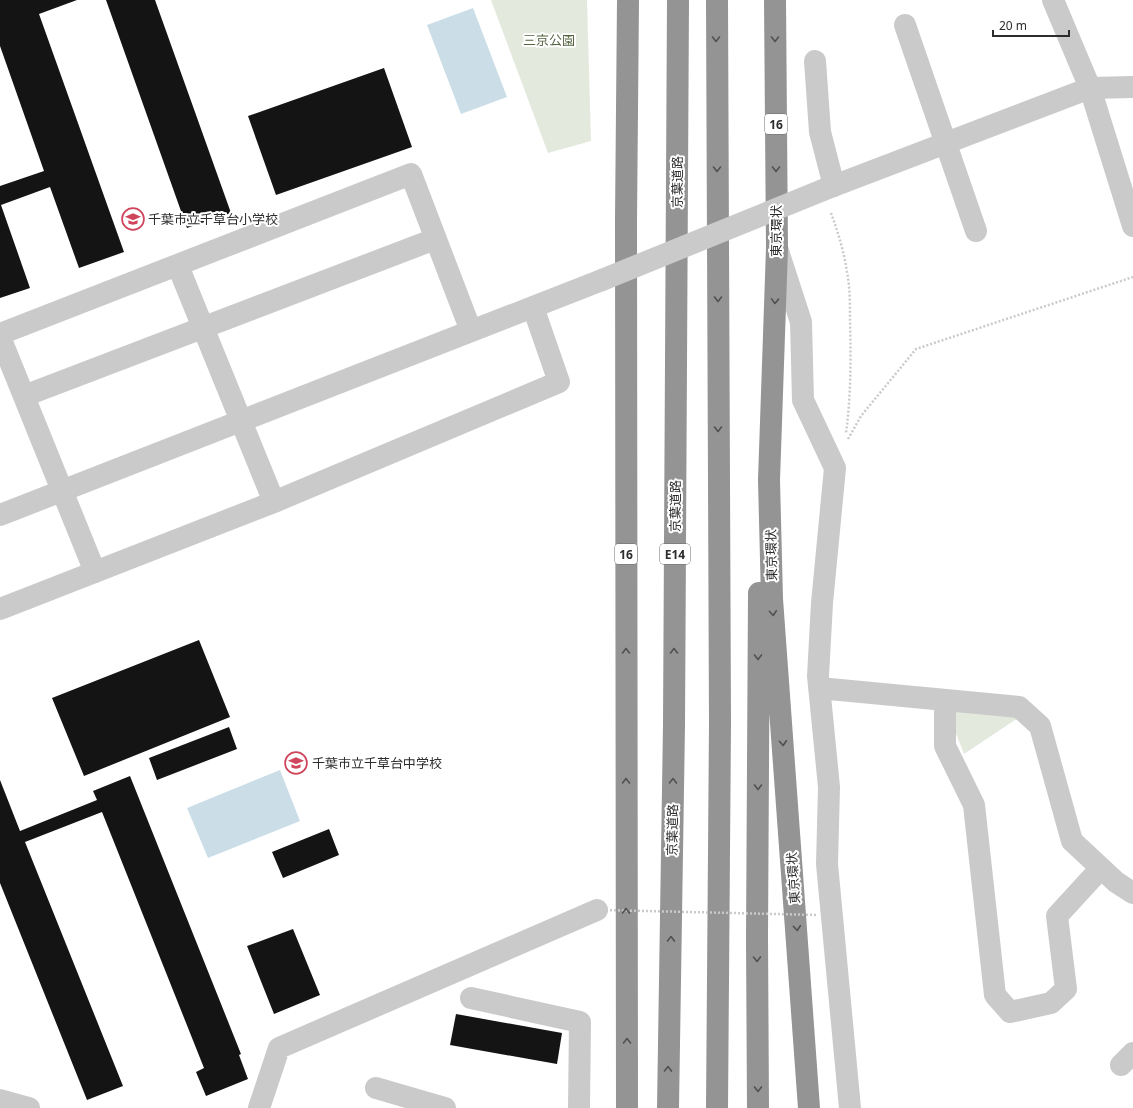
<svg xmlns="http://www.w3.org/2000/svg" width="1133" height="1108" font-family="'Noto Sans','Noto Sans JP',sans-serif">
  <rect width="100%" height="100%" fill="#fff"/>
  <path fill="#e4e9dd" d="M 491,0 L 587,0 L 591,141 L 548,153 Z
    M 953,709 L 1021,716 L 964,754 L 955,731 Z"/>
  <path fill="#cbdee7" d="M 473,8 L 507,97 L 461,114 L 427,25 Z
    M 280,770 L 300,821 L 208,858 L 187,808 Z"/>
  <path fill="#141414" d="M 0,0 L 77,0 L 39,14 L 124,252 L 79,268 L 50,187 L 1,205 L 30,288 L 0,298 L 0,186 L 44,171 L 0,46 Z
    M 106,0 L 155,0 L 231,213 L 187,228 Z
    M 384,68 L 412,147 L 276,195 L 248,116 Z
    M 199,640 L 230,717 L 84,776 L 52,698 Z
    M 229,727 L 237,749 L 157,780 L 149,758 Z
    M 130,776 L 241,1054 L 239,1055 L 248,1079 L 206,1096 L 196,1072 L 204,1068 L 102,812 L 25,842 L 123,1086 L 87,1100 L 0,883 L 0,780 L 20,831 L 97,800 L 93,791 Z
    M 329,829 L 339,855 L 283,878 L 272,852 Z
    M 293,929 L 320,995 L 274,1014 L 247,946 Z
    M 456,1014 L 562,1033 L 557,1064 L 450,1045 Z"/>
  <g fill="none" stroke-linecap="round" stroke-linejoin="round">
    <path stroke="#cacaca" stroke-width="2.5" stroke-dasharray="2 2" stroke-linecap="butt" d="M 831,213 C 838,232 844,252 847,272 C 850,287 850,304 850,320 C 851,358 851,396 846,433
      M 848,439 L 861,416 L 916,349 L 1133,277"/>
    <path stroke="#cacaca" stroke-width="22" d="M 1053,0 L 1090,88 L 1133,226
      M 905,25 L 976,231
      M 815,61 L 820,132 L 834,186
      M 823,190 L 1090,88 L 1133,87
      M 778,251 L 801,322 L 803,400 L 835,468 L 822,603 L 818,676 L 829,787 L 827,864 L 850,1108
      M 178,266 L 274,502
      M 0,334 L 411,174 L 471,331
      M 0,337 L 95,572
      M 24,396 L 435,239
      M 0,515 L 602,280
      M 0,609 L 274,502 L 559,382 L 533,307
      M 819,688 L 1019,707 L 1040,726 L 1072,841 L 1116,882 L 1133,893
      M 945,700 L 945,746 L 974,805 L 995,995 L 1010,1012 L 1051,1003 L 1066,989 L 1057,916 L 1101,868
      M 471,998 L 580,1022 L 579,1108
      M 1121,1065 L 1133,1053
      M 376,1088 L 445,1108
      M 0,1100 L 29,1108
      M 259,1108 L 279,1048 L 597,910"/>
    <path stroke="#949494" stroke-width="22" d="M 717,0 L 720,723 L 717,1108
      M 775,0 L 777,248 L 769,480 L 772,599 L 809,1108
      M 627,1108 L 626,220 L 628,0
      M 668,1108 L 674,725 L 678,0
      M 758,1108 L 757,937 L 759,593"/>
    <path stroke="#cacaca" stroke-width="2.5" stroke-dasharray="2 2" stroke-linecap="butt" d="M 602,910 L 818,915"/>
    <path stroke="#cacaca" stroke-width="22" d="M 602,280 L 823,190"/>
  </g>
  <defs><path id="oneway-chevron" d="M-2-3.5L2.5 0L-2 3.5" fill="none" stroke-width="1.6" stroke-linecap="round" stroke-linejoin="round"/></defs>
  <g stroke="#515151">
    <use href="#oneway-chevron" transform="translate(716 39) rotate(90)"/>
    <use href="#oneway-chevron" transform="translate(775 39) rotate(90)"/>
    <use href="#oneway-chevron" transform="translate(717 169) rotate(90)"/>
    <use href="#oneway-chevron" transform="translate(776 169) rotate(90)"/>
    <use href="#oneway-chevron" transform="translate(718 299) rotate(90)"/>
    <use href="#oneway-chevron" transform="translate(775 301) rotate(92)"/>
    <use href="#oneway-chevron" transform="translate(718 429) rotate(90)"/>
    <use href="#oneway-chevron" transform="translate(773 613) rotate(86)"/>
    <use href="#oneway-chevron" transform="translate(626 651) rotate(-90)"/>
    <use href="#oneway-chevron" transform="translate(674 651) rotate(-90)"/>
    <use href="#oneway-chevron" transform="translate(758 657) rotate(90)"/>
    <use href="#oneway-chevron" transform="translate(783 743) rotate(86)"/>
    <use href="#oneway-chevron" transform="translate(626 781) rotate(-90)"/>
    <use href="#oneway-chevron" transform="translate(673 781) rotate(-89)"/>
    <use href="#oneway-chevron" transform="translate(758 787) rotate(90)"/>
    <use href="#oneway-chevron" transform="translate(626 911) rotate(-90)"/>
    <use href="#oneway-chevron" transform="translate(797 928) rotate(86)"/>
    <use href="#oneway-chevron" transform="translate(671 939) rotate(-89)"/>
    <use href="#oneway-chevron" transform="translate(757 959) rotate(89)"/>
    <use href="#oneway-chevron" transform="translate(627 1041) rotate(-90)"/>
    <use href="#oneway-chevron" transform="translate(668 1069) rotate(-89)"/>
    <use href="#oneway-chevron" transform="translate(758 1089) rotate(89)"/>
  </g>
  <defs>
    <g id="school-ring" transform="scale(1.15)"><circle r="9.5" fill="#fff" stroke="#cf455c" stroke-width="1.5"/><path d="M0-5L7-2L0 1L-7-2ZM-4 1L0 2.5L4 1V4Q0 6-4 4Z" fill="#cf455c"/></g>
  </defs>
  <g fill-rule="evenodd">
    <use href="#school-ring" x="133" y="219"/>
    <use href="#school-ring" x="296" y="763"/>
  </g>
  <g text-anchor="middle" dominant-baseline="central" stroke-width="4" stroke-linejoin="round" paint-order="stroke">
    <g fill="#fff" stroke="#6c6c6c" stroke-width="1">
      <rect x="765" y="114" width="22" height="20" rx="3"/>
      <rect x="615" y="544" width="22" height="20" rx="3"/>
      <rect x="660" y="544" width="30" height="20" rx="3"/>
    </g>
    <g font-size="12" font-weight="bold" fill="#2d2d2d">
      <text x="776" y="124">16</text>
      <text x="626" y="554">16</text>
      <text x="675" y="554">E14</text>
    </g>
    <g font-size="13" fill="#546340" stroke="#fff">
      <text x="549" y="40">三京公園</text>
    </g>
    <g font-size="13" fill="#2d2d2d" stroke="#fff">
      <text transform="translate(677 182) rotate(-90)">京葉道路</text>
      <text transform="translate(776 231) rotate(-90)">東京環状</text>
      <text transform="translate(675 506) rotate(-90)">京葉道路</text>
      <text transform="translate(771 555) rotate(-91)">東京環状</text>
      <text transform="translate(672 830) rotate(-89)">京葉道路</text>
      <text transform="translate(793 878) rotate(-94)">東京環状</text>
    </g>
    <g font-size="13" fill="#2d2d2d" stroke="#fff" text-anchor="start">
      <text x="148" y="219">千葉市立千草台小学校</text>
      <text x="312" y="763">千葉市立千草台中学校</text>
    </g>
  </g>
  <path d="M993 30v6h76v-6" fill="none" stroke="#2d2d2d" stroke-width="2"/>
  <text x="999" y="30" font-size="12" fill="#2d2d2d" stroke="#ffffff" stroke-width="3" paint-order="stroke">20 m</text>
</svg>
